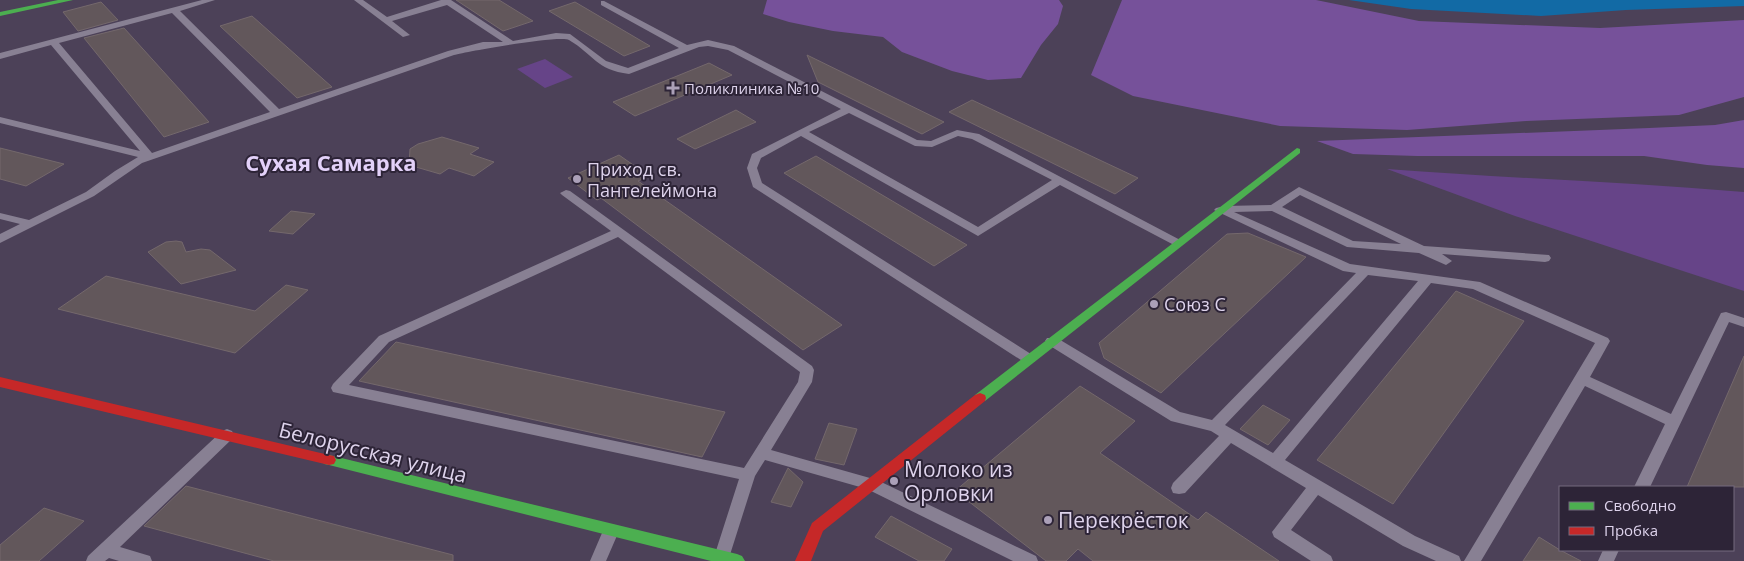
<svg xmlns="http://www.w3.org/2000/svg" width="1744" height="561" font-family="'Open Sans',sans-serif">
<style>
.green{fill:#648}
.forest{fill:#76519a}
.water{fill:#126aa5}
.building{fill:#62575b;stroke:#74686c}
.lines{fill:none;stroke-linecap:round;stroke-linejoin:round}
.lane{fill:#888093;fill-rule:evenodd}
.fast{fill:#4caf50;fill-rule:evenodd}
.jam{fill:#c62828;fill-rule:evenodd}
.poi-dot{fill:#aba0b8;stroke:#2d2437;stroke-width:2}
.labels{text-anchor:middle;dominant-baseline:central;stroke-width:4;stroke-linejoin:round;paint-order:stroke}
.far-poi-label{font-size:15px;fill:#ded3ec;stroke:#2d2437;text-anchor:start}
.poi-label{font-size:18px;fill:#ded3ec;stroke:#2d2437;text-anchor:start}
.near-street-label{font-size:21px;fill:#ded3ec;stroke:#2d2437}
.near-poi-label{font-size:21px;fill:#ded3ec;stroke:#2d2437;text-anchor:start}
.district-label{font-size:22px;font-weight:bold;fill:#e3d1f9;stroke:#2d2437}
</style>
<rect width="100%" height="100%" fill="#4c4158"/>
<path class="green" d="M 545,59 L 573,77 L 545,88 L 517,69 Z
M 1387,169 C 1506,178 1625,182 1744,192 L 1744,291 L 1515,216 Z"/>
<path class="forest" d="M 767,0 L 1059,0 L 1063,6 L 1058,24 L 1041,45 L 1021,78 L 988,80 L 952,71 L 902,52 L 883,37 L 833,31 L 789,22 L 763,14 Z
M 1122,0 L 1316,0 L 1419,21 L 1600,28 L 1744,20 L 1744,97 L 1679,115 L 1526,121 L 1407,130 L 1280,126 L 1133,96 L 1091,75 Z
M 1744,120 L 1744,168 L 1707,165 L 1644,156 L 1417,156 L 1353,154 L 1317,141 L 1649,128 L 1715,125 Z"/>
<path class="water" d="M 1349,0 L 1744,0 L 1744,6 L 1626,10 L 1541,16 L 1411,9 Z"/>
<path class="building" d="M 456,0 L 499,0 L 533,21 L 503,31 Z
M 101,2 L 118,20 L 78,31 L 63,12 Z
M 575,2 L 650,46 L 624,56 L 549,11 Z
M 252,16 L 332,87 L 297,98 L 220,26 Z
M 124,28 L 209,122 L 164,137 L 84,38 Z
M 807,55 L 944,122 L 922,134 L 818,82 Z
M 709,63 L 732,75 L 635,116 L 613,102 Z
M 972,100 L 1138,178 L 1115,194 L 949,112 Z
M 736,110 L 756,122 L 695,149 L 677,139 Z
M 442,137 L 479,148 L 470,154 L 494,162 L 474,176 L 449,168 L 440,174 L 409,165 L 410,149 L 418,144 Z
M 0,148 L 64,164 L 26,186 L 0,179 Z
M 619,155 L 649,176 L 638,181 L 842,325 L 803,350 L 601,198 L 597,200 L 568,178 Z
M 816,156 L 967,245 L 934,266 L 784,173 Z
M 291,211 L 315,214 L 293,234 L 269,231 Z
M 1248,233 L 1306,257 L 1161,393 L 1104,358 L 1099,343 L 1227,234 Z
M 176,241 L 182,242 L 186,252 L 201,249 L 210,250 L 236,270 L 181,284 L 148,252 L 166,242 Z
M 106,276 L 255,311 L 286,285 L 308,290 L 235,353 L 58,309 Z
M 1456,291 L 1524,321 L 1393,504 L 1317,460 Z
M 396,342 L 725,412 L 702,457 L 359,381 Z
M 1744,356 L 1744,487 L 1687,487 Z
M 1080,386 L 1135,421 L 1100,453 L 1198,520 L 1206,512 L 1279,561 L 1093,561 L 1078,549 L 1066,561 L 1046,561 L 955,491 Z
M 1263,405 L 1290,420 L 1268,445 L 1240,429 Z
M 829,423 L 857,429 L 844,465 L 815,459 Z
M 788,468 L 803,482 L 791,507 L 771,502 Z
M 186,486 L 453,555 L 453,561 L 274,561 L 144,526 Z
M 44,508 L 84,521 L 39,561 L 0,561 L 0,545 Z
M 891,516 L 952,549 L 944,561 L 919,561 L 875,537 Z
M 1539,537 L 1560,550 L 1581,561 L 1523,561 Z"/>
<g class="lines">
<path class="lane" d="M 202,0 L 215,0 L 180,11 L 279,109 L 448,51 L 483,42 L 503,42 L 447,5 L 392,21 L 410,35 L 403,37 L 354,0 L 363,0 L 387,17 L 441,0 L 451,0 L 513,41 L 556,33 L 570,34 L 606,61 L 628,68 L 679,48 L 601,5 L 601,1 L 604,1 L 687,45 L 708,40 L 734,46 L 917,140 L 931,141 L 957,130 L 979,134 L 1184,242 L 1178,246 L 1174,245 L 1060,185 L 978,236 L 801,136 L 761,158 L 757,168 L 762,183 L 1034,356 L 1036,359 L 1034,362 L 1024,362 L 753,187 L 747,168 L 752,154 L 841,109 L 728,50 L 708,46 L 699,47 L 629,74 C 596,70 593,54 569,40 C 560,35 469,51 454,55 L 142,163 L 94,196 L 0,243 L 0,234 L 20,224 L 0,219 L 0,213 L 29,220 L 86,192 L 115,171 L 138,157 L 0,123 L 0,117 L 140,151 L 51,45 L 0,59 L 0,53 ZM 172,13 L 270,112 L 152,153 L 59,43 ZM 849,113 L 915,146 L 932,147 L 958,136 L 972,139 L 1052,180 L 978,227 L 809,132 Z
M 1299,187 L 1424,246 L 1549,255 L 1551,258 L 1549,261 L 1545,262 L 1442,254 L 1452,261 L 1446,265 L 1419,253 L 1347,247 L 1272,211 L 1234,212 L 1350,264 L 1480,282 L 1608,338 L 1610,341 L 1590,377 L 1671,414 L 1721,313 L 1726,312 L 1744,318 L 1744,327 L 1729,322 L 1650,487 L 1634,487 L 1665,424 L 1585,386 L 1481,561 L 1464,561 L 1595,343 L 1473,289 L 1431,283 L 1285,460 L 1415,536 L 1459,556 L 1461,561 L 1436,561 L 1403,546 L 1318,495 L 1291,530 L 1331,556 L 1333,561 L 1311,561 L 1274,537 L 1272,532 L 1306,488 L 1231,443 L 1185,493 L 1179,494 L 1173,493 L 1171,488 L 1173,483 L 1219,436 L 1211,431 L 1171,421 L 1047,344 L 1045,341 L 1047,338 L 1057,338 L 1180,412 L 1212,420 L 1356,273 L 1343,271 L 1214,210 L 1216,208 L 1225,206 L 1271,205 ZM 1300,195 L 1401,244 L 1353,241 L 1282,207 ZM 1368,275 L 1418,281 L 1273,453 L 1225,425 Z
M 566,190 L 570,191 L 812,366 L 814,370 L 812,382 L 771,450 L 877,480 L 1036,556 L 1038,561 L 1013,561 L 867,489 L 765,460 L 755,476 L 728,561 L 716,561 L 714,557 L 739,479 L 333,392 L 331,388 L 333,384 L 379,336 L 611,231 L 562,195 L 560,193 ZM 618,237 L 800,372 L 798,382 L 744,468 L 349,385 L 389,342 Z
M 227,429 L 232,431 L 234,435 L 232,439 L 120,547 L 150,556 L 152,561 L 119,561 L 109,558 L 105,561 L 86,561 L 88,556 L 222,431 Z
M 611,524 L 617,526 L 619,531 L 606,561 L 590,561 L 605,526 Z
M 1603,550 L 1619,550 L 1614,561 L 1598,561 Z"/>
<path class="fast" d="M 58,0 L 73,0 L 0,16 L 0,12 Z
M 1297,148 L 1300,149 L 1300,153 L 985,401 L 975,401 L 974,398 L 975,395 Z
M 329,455 L 737,554 L 742,556 L 745,561 L 711,561 L 329,465 L 324,464 L 322,460 L 324,456 Z"/>
<path class="jam" d="M 0,377 L 329,455 L 334,456 L 336,460 L 334,464 L 329,465 L 0,387 Z
M 980,393 L 985,395 L 986,398 L 985,401 L 823,531 L 811,561 L 795,561 L 812,523 L 975,395 Z"/>
</g>
<g class="poi-dot">
<path d="M670.5 80.5h5v5h5v5h-5v5h-5v-5h-5v-5h5z"/>
<circle cx="577" cy="179" r="5"/>
<circle cx="1154" cy="304" r="5"/>
<circle cx="894" cy="481" r="5"/>
<circle cx="1048" cy="520" r="5"/>
</g>
<g class="labels">
<g class="far-poi-label">
<text x="684" y="88">Поликлиника №10</text>
</g>
<g class="poi-label">
<text x="587" y="169">Приход св.<tspan x="587" dy="21">Пантелеймона</tspan></text>
<text x="1164" y="304">Союз С</text>
</g>
<g class="near-street-label">
<text transform="translate(373 452) rotate(14)">Белорусская улица</text>
</g>
<g class="near-poi-label">
<text x="904" y="469">Молоко из<tspan x="904" dy="24">Орловки</tspan></text>
<text x="1058" y="520">Перекрёсток</text>
</g>
<g class="district-label">
<text x="331" y="162">Сухая Самарка</text>
</g>
</g>
<rect x="1559" y="486" width="175" height="65" fill="#2d2437" stroke="#746a7f"/>
<rect x="1569" y="502" width="25" height="8" fill="#4caf50" stroke="#746a7f"/>
<text x="1604" y="511" font-size="15" fill="#ded3ec">Свободно</text>
<rect x="1569" y="527" width="25" height="8" fill="#c62828" stroke="#746a7f"/>
<text x="1604" y="536" font-size="15" fill="#ded3ec">Пробка</text>
</svg>
